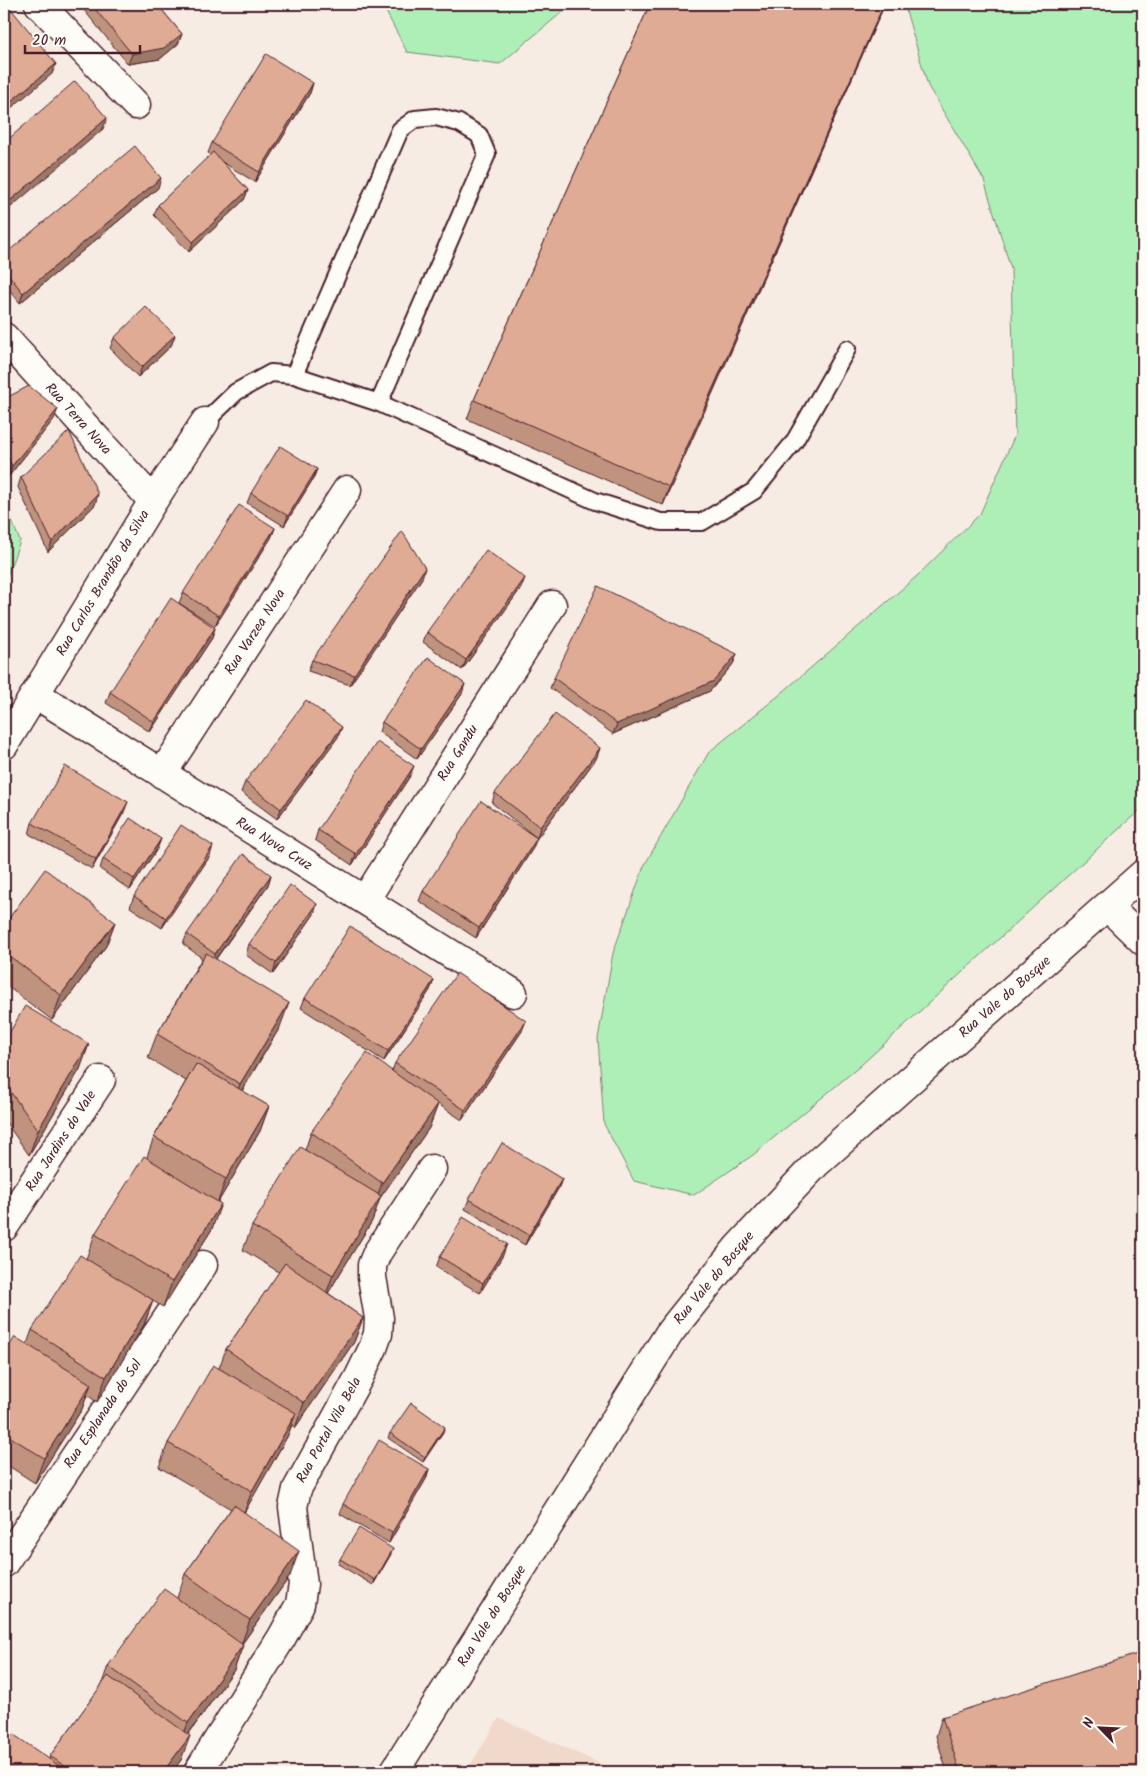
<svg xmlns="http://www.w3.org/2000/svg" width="1147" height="1776" font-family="Kalam,sans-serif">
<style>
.built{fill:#f0d8cb}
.green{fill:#aeefb8;stroke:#7c8772}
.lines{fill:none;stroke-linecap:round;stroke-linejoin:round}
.service-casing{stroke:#4a1f2b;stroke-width:20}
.minor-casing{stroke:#4a1f2b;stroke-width:31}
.service{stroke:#fdfcf7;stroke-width:16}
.minor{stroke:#fdfcf7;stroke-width:28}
.wall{fill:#c0937f;stroke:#4a1f2b}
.shaded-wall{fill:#9c7868;stroke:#4a1f2b}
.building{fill:#dfab94;stroke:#4a1f2b}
.labels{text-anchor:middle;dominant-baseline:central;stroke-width:4;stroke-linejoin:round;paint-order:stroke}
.street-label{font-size:14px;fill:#4a1f2b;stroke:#fdfcf7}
</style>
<rect width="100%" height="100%" fill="#f7ece3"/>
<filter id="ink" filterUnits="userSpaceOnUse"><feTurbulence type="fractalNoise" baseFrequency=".02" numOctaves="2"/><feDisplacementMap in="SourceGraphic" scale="10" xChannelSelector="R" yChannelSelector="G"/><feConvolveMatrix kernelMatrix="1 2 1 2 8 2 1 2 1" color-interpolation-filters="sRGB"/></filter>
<g filter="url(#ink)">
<path class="built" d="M 499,1718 L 619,1772 L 466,1772 Z"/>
<path class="green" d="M 382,4 L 572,4 L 500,64 L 407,52 Z
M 904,4 L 1143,4 L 1143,807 L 860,1066 L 753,1155 L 694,1195 L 634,1181 L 604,1124 L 598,1039 L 613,953 L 644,866 L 709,752 L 777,697 L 917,576 L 980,514 L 1015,435 L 1011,269 L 984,180 L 928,86 Z
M 4,502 L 20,541 L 4,584 Z"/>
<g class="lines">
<defs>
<path id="service" d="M 294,375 L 400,130 L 415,119 L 436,117 L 459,123 L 479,135 L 487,154 L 379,403
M 205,422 L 236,392 L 271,373 L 294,375 L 379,403 L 595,501 L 661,522 L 702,522 L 754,491 L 794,442 L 847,349"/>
<path id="minor" d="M 39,4 L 136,105
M 4,337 L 153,501
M 35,694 L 513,993
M 4,745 L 153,501 L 205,422
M 162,774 L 347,490
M 365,900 L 552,605
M 1107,906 L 1143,941
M 4,1227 L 101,1080
M 4,1563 L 203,1265
M 198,1772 L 282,1637 L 300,1604 L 303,1584 L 293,1507 L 297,1489 L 359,1377 L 373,1348 L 378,1334 L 379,1318 L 372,1277 L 372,1265 L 377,1253 L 432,1169
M 394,1772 L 670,1332 L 738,1247 L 817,1163 L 1143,874"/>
</defs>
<use href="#service" class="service-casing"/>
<use href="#minor" class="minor-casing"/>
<use href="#service" class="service"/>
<use href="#minor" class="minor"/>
</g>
<path class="wall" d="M 79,4 L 157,4 L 182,34 L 178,44 L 160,59 L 128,64 Z
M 650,4 L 885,4 L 663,505 L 467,419 L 474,400 Z
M 313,83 L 310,93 L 255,182 L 222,162 L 248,190 L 244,200 L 189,252 L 154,215 L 158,205 L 211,155 L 208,153 L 212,143 Z
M 158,188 L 20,303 L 4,283 L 4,255 Z
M 175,335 L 171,346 L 138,377 L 110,348 L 114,338 Z
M 4,399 L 54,419 L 9,476 L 4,467 Z
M 317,469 L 313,479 L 284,526 L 247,503 L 251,493 Z
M 21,477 L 95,505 L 48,552 L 18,487 Z
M 275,528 L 271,538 L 215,626 L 179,603 L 183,593 Z
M 422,578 L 350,685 L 308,671 L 312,660 Z
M 521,588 L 462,670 L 423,642 L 427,632 Z
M 215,628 L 212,638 L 150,732 L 106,703 L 110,692 Z
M 737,654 L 733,664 L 710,691 L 613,734 L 550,688 L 554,678 Z
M 462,694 L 417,759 L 379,732 L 382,722 Z
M 338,737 L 277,819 L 241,792 L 245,782 Z
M 600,748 L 596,759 L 537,838 L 492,803 L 495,793 Z
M 410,776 L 352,865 L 315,840 L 318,830 Z
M 124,812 L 92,869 L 29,834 L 32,823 Z
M 161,839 L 157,849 L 130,890 L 100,869 L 103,859 Z
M 533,848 L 476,938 L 419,901 L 423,891 Z
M 210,856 L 162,928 L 130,907 L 134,896 Z
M 271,875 L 268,885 L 216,959 L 280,1027 L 242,1091 L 269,1106 L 260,1131 L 218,1202 L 212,1229 L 163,1307 L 153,1301 L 144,1325 L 97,1402 L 87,1395 L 82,1409 L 35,1483 L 4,1463 L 4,1355 L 27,1344 L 32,1330 L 86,1259 L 95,1234 L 147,1157 L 154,1137 L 186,1081 L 148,1058 L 157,1034 L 202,958 L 183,944 L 187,934 Z
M 314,914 L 273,974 L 246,955 L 249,944 Z
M 115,922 L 106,946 L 52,1020 L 4,984 L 4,925 Z
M 434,980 L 430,990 L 384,1061 L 301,1008 L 305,998 Z
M 522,1031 L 462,1120 L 438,1104 L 429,1128 L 380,1198 L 372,1221 L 328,1293 L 363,1318 L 354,1342 L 295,1428 L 292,1425 L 287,1437 L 244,1512 L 290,1576 L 242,1644 L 243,1645 L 234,1670 L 188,1735 L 181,1760 L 172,1772 L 4,1772 L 49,1759 L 50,1756 L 101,1686 L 108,1666 L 177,1598 L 185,1574 L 231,1509 L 159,1467 L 168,1443 L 219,1368 L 226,1349 L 279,1272 L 243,1250 L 252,1226 L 305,1150 L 311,1132 L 392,1071 L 395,1063 Z
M 4,1042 L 89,1044 L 80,1069 L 29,1155 L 4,1120 Z
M 562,1179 L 558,1189 L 525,1245 L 465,1209 L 469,1199 Z
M 503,1255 L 480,1293 L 436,1267 L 440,1257 Z
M 443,1432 L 423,1462 L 388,1438 L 390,1433 Z
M 429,1469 L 426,1479 L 389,1543 L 340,1514 L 343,1504 Z
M 391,1554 L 373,1585 L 338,1564 L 340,1559 Z
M 942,1717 L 1143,1772 L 947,1772 L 936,1736 Z"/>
<path class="shaded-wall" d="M 884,4 L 885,4 L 883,8 L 663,505 L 669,487 Z
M 182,34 L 178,44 L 160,59 L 128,64 L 132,54 Z
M 56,64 L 52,74 L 4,114 L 4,107 Z
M 313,83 L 310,93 L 255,182 L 259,172 Z
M 107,118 L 103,129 L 4,213 L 4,206 Z
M 161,178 L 158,188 L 20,303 L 23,293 Z
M 248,190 L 244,200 L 189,252 L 193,242 Z
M 175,335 L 171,346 L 138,377 L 142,367 Z
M 58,409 L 54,419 L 9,476 L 12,466 Z
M 317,469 L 313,479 L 284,526 L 288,516 Z
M 98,494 L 95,505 L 48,552 L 52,542 Z
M 275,528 L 271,538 L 215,626 L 219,616 Z
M 425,568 L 422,578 L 350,685 L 354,675 Z
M 525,578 L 521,588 L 462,670 L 466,660 Z
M 215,628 L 212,638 L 150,732 L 154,722 Z
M 737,654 L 733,664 L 710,691 L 613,734 L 617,724 Z
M 465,684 L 462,694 L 417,759 L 421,749 Z
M 342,727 L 338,737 L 277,819 L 281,809 Z
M 600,748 L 596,759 L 537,838 L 540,827 Z
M 414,766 L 410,776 L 352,865 L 356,854 Z
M 128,802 L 124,812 L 92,869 L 96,859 Z
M 537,838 L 533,848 L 476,938 L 479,928 Z
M 161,839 L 157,849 L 130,890 L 134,879 Z
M 213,846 L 210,856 L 162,928 L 166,918 Z
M 271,875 L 268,885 L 211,965 L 215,954 Z
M 317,904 L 314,914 L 273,974 L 276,963 Z
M 115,922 L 106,946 L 52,1020 L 61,995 Z
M 434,980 L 430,990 L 384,1061 L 388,1051 Z
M 289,1003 L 280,1027 L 231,1108 L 240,1084 Z
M 526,1021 L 522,1031 L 462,1120 L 465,1110 Z
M 89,1044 L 80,1069 L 29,1155 L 38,1130 Z
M 438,1104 L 429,1128 L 380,1198 L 372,1221 L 324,1300 L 333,1275 L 373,1208 L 382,1183 Z
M 269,1106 L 260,1131 L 217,1204 L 226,1179 Z
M 562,1179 L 558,1189 L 525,1245 L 529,1235 Z
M 221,1204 L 212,1229 L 163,1307 L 172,1282 Z
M 507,1244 L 503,1255 L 480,1293 L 483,1283 Z
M 153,1300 L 144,1325 L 97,1402 L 106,1377 Z
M 363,1318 L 354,1342 L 295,1428 L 304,1403 Z
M 91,1384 L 82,1409 L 35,1483 L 44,1458 Z
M 296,1413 L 287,1437 L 243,1515 L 252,1491 Z
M 445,1427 L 443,1432 L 423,1462 L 425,1457 Z
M 429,1469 L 426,1479 L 389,1543 L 392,1533 Z
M 393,1549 L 391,1554 L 373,1585 L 375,1580 Z
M 299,1551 L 290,1576 L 241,1645 L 250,1620 Z
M 243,1645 L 234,1670 L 179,1747 L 188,1723 Z
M 190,1736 L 181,1760 L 172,1772 L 163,1772 Z"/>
<path class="building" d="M 4,4 L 7,4 L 56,64 L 4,107 Z
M 91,4 L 157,4 L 182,34 L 164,48 L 132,54 Z
M 650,4 L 884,4 L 669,487 L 474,400 Z
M 266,54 L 313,83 L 259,172 L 212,143 Z
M 75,81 L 107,118 L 4,206 L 4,143 Z
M 135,146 L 161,178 L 23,293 L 4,269 L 4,255 Z
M 213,152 L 248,190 L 193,242 L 158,205 Z
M 146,307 L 175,335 L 142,367 L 114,338 Z
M 29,386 L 58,409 L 12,466 L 4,450 L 4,399 Z
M 69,431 L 98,494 L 52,542 L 21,477 Z
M 280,446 L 317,469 L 288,516 L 251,493 Z
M 239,505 L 275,528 L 219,616 L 183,593 Z
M 402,531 L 425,568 L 354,675 L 312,660 Z
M 486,550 L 525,578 L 466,660 L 427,632 Z
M 598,586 L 737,654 L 714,681 L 617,724 L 554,678 Z
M 171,598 L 215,628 L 154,722 L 110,692 Z
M 428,657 L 465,684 L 421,749 L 382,722 Z
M 306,700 L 342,727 L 281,809 L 245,782 Z
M 555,714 L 600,748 L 540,827 L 495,793 Z
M 377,742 L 414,766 L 356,854 L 318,830 Z
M 65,766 L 128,802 L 96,859 L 32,823 Z
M 481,801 L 537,838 L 479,928 L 423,891 Z
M 130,818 L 161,839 L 134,879 L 103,859 Z
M 181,825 L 213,846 L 166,918 L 134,896 Z
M 243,854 L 271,875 L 215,954 L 187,934 Z
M 45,869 L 115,922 L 61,995 L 4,952 L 4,925 Z
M 290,885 L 317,904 L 276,963 L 249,944 Z
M 350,926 L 434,980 L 388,1051 L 305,998 Z
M 206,953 L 289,1003 L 240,1084 L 157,1034 Z
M 457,973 L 526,1021 L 465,1110 L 395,1063 Z
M 25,1006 L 89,1044 L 38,1130 L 4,1083 L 4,1042 Z
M 367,1053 L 438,1104 L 382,1183 L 311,1132 Z
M 196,1064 L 269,1106 L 226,1179 L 154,1137 Z
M 502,1143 L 562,1179 L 529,1235 L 469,1199 Z
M 300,1147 L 381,1196 L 333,1275 L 252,1226 Z
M 144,1156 L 221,1204 L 172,1282 L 95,1234 Z
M 463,1217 L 507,1244 L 483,1283 L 440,1257 Z
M 80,1255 L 153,1300 L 106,1377 L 32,1330 Z
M 285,1263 L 363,1318 L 304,1403 L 226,1349 Z
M 15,1337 L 91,1384 L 44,1458 L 4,1433 L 4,1355 Z
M 213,1365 L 296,1413 L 252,1491 L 168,1443 Z
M 411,1403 L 445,1427 L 425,1457 L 390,1433 Z
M 379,1440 L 429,1469 L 392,1533 L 343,1504 Z
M 234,1505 L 299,1551 L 250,1620 L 185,1574 Z
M 359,1528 L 393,1549 L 375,1580 L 340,1559 Z
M 164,1589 L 243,1645 L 188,1723 L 108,1666 Z
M 1143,1652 L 1143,1772 L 960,1772 L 942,1717 Z
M 108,1676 L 190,1736 L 163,1772 L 73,1772 L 50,1756 Z
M 4,1728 L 68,1772 L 4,1772 Z"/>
</g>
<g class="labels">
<g class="street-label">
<text transform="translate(78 419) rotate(48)">Rua Terra Nova</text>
<text transform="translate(103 583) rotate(-59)">Rua Carlos Brandão da Silva</text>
<text transform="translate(255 632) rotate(-57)">Rua Varzea Nova</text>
<text transform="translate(458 753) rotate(-58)">Rua Gandu</text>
<text transform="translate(274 844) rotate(32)">Rua Nova Cruz</text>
<text transform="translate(1005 997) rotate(-41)">Rua Vale do Bosque</text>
<text transform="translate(61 1141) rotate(-57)">Rua Jardins do Vale</text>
<text transform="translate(714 1278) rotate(-50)">Rua Vale do Bosque</text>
<text transform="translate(103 1414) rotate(-56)">Rua Esplanada do Sol</text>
<text transform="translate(329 1430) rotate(-61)">Rua Portal Vila Bela</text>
<text transform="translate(492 1616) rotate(-58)">Rua Vale do Bosque</text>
</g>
</g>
<rect width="1147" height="1776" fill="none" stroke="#fdfcf7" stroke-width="20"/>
<rect x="10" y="10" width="1127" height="1756" fill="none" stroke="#4a1f2b" stroke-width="2" filter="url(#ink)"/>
<g transform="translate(1100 1728) rotate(294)" stroke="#fdfcf7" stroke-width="4" paint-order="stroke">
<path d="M0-4L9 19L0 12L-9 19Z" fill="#4a1f2b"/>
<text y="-8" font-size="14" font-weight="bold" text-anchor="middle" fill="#4a1f2b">N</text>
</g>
<path d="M25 45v8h115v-8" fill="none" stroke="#4a1f2b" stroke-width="2.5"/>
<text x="32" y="45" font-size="15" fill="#4a1f2b" stroke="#fdfcf7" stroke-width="4" paint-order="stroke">20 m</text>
</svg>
